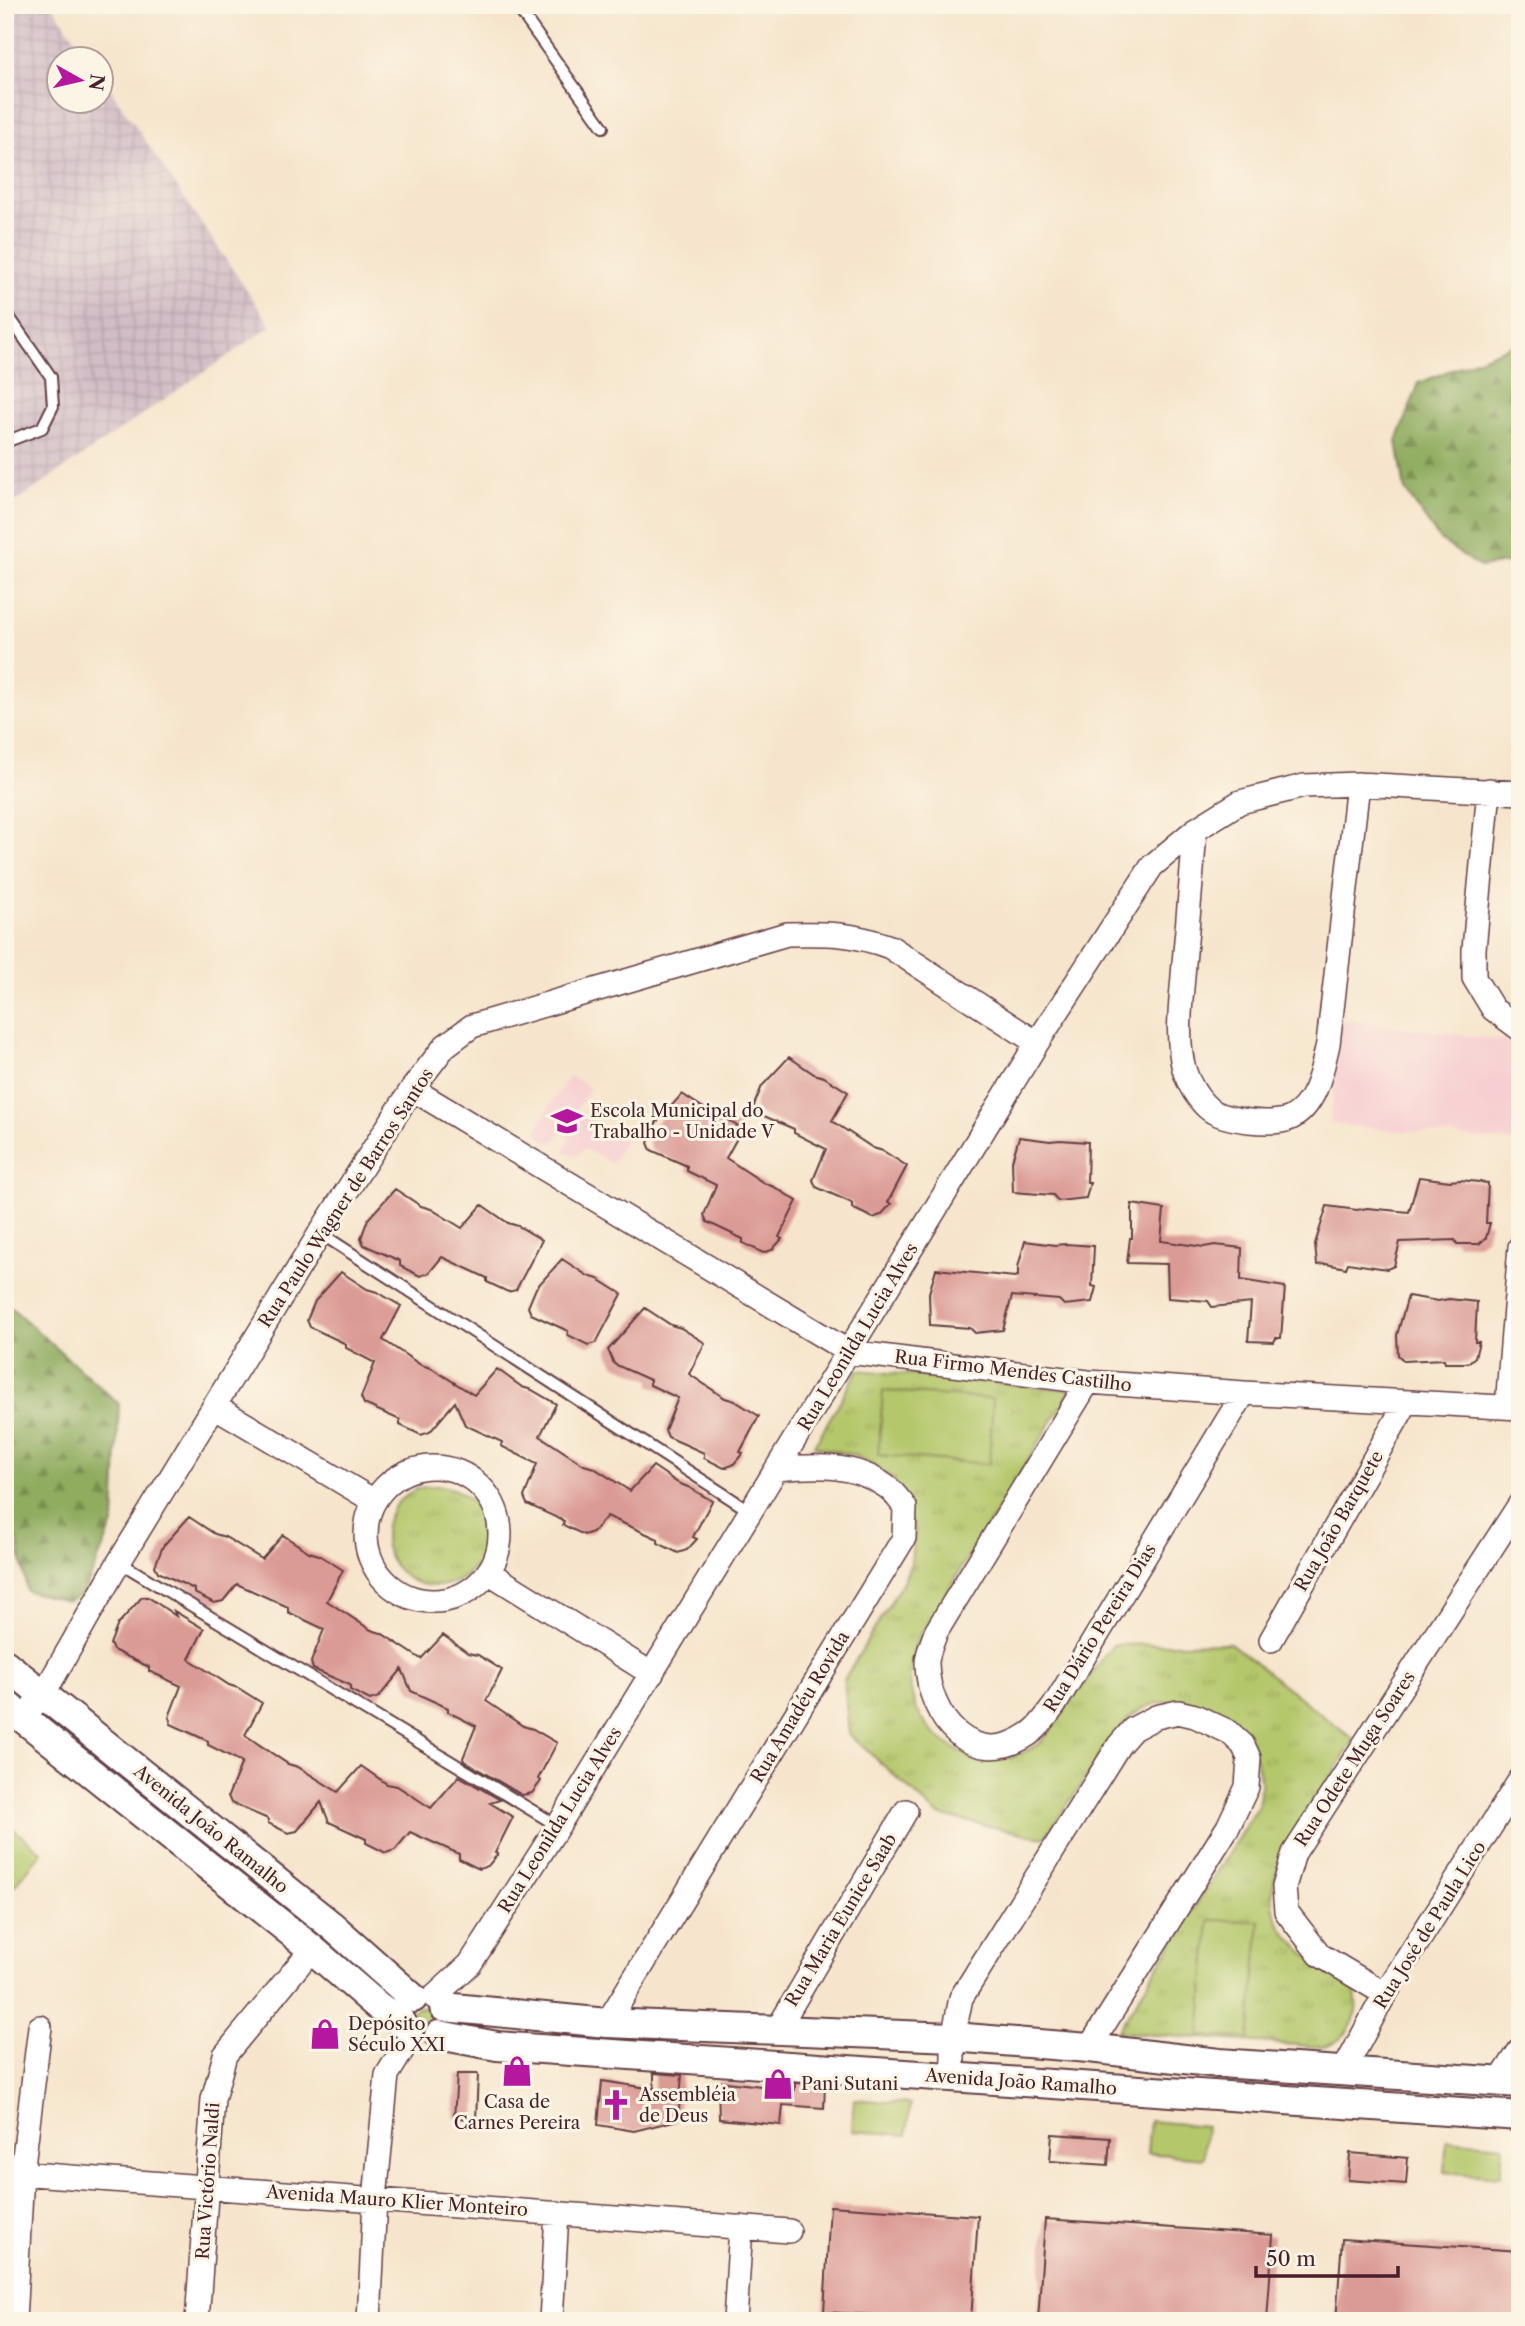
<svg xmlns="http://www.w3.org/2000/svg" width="1525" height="2326" font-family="'Libre Caslon Text',serif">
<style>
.built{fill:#f7cfd2}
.industrial{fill:url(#industrial-grid)}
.grass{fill:url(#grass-tufts);stroke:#7f734a;stroke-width:2}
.forest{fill:url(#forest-firs);stroke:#6c6644;stroke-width:2}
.garden{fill:#b4c76a;stroke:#7f734a;stroke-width:2}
.building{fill:#db9b95}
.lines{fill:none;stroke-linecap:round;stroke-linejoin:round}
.service-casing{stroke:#643d43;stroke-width:14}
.minor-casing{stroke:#643d43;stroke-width:26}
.tertiary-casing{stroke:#643d43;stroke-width:32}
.service{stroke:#fff;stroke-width:10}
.minor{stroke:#fff;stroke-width:23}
.tertiary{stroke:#fff;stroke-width:28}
.labels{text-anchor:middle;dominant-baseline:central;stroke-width:6;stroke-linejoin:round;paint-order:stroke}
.poi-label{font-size:18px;fill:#4a1f2b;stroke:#fcf5e5;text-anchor:start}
.street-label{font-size:18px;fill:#4a1f2b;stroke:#fcf5e5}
</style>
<defs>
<pattern id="industrial-grid" width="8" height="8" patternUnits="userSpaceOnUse" patternTransform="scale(1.75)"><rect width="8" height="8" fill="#d2bdc6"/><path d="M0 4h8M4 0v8" fill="none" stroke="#b6a2aa"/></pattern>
<pattern id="grass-tufts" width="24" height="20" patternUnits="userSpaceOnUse" patternTransform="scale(1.75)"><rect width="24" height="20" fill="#b4c76a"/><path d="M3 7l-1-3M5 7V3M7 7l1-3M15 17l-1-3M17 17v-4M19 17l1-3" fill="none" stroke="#9caa5c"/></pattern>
<pattern id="forest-firs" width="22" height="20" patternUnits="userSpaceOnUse" patternTransform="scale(1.75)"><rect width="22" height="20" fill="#8fac5e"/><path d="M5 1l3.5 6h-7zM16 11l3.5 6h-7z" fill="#778b4e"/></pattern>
</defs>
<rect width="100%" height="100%" fill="#fcf5e5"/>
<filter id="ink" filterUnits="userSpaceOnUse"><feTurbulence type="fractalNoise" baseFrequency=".0143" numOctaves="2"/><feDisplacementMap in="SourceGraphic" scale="14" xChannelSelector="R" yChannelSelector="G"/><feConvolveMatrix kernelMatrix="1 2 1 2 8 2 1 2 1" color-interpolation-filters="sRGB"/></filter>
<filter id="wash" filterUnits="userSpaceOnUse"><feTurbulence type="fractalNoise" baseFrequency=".00686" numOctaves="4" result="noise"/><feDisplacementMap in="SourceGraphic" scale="28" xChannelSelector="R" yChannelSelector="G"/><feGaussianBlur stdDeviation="1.57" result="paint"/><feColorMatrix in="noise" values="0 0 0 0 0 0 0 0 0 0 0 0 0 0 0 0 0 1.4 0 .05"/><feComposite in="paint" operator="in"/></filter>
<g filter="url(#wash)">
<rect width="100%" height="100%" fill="#f6e5cc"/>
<path class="built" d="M 1341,1019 L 1508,1041 L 1518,1058 L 1517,1142 L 1330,1124 Z
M 570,1076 L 590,1088 L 576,1110 L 625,1140 L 612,1164 L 584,1148 L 577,1156 L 564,1152 L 570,1138 L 561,1132 L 552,1144 L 535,1133 L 549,1107 Z"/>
<path class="industrial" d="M 5,5 L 52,5 L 89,59 L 60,60 L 60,102 L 102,102 L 102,77 L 271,326 L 5,509 Z"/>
<path class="grass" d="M 858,1370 L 1071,1390 L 917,1641 C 911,1660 907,1679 913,1699 C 927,1749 995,1778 1039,1743 C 1048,1736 1055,1723 1062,1714 C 1079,1691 1096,1668 1113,1645 L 1230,1643 L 1354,1740 L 1282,1858 C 1249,1927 1308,1954 1354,1990 C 1362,2016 1349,2039 1324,2047 L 1117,2032 L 1258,1806 C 1265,1776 1256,1750 1237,1727 C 1227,1715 1209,1706 1195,1704 C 1177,1700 1158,1701 1142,1709 C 1120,1721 1107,1747 1094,1767 C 1077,1791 1061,1814 1044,1838 L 938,1815 L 849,1734 L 844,1680 L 905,1578 L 911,1563 L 914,1531 L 893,1479 L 880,1469 L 854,1455 L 814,1446 Z
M385 1536a50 50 0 1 1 100 0a50 50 0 1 1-100 0Z
M411 2019a12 12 0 1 1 24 0a12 12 0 1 1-24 0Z"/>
<path class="forest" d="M 1520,342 L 1520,561 L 1480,567 L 1440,540 L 1405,490 L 1397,441 L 1419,383 Z
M 5,1302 L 119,1404 L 114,1522 L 83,1595 L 67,1601 L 27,1591 L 17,1537 L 5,1553 Z"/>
<path class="garden" d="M 883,1391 L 993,1399 L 989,1464 L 878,1455 Z
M 5,1822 L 42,1852 L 5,1897 Z
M 1209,1920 L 1260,1921 L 1249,2038 L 1200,2036 Z
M 854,2099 L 910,2104 L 907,2135 L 852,2131 Z
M 1150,2121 L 1206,2126 L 1203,2158 L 1147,2153 Z
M 1447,2140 L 1503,2145 L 1500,2177 L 1444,2172 Z"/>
<g id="blocks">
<path class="building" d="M 789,1057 L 814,1074 L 824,1077 L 848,1092 L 832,1121 L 873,1148 L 883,1151 L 907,1166 L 888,1202 L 891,1204 L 881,1215 L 873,1218 L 852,1208 L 852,1203 L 816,1187 L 813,1180 L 826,1149 L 794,1133 L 794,1129 L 757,1113 L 754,1105 L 762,1086 Z
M 682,1094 L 708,1111 L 718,1114 L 742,1129 L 726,1158 L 764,1183 L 774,1187 L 797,1201 L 779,1237 L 782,1239 L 772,1250 L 763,1253 L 743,1243 L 743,1239 L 707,1222 L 704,1215 L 716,1185 L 687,1171 L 687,1166 L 651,1150 L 648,1143 L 656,1123 Z
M 1019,1137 L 1050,1141 L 1060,1140 L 1088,1142 L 1087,1183 L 1090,1183 L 1086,1198 L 1058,1201 L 1053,1195 L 1013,1192 L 1012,1161 Z
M 1419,1177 L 1450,1181 L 1460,1180 L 1488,1183 L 1486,1223 L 1490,1223 L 1486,1238 L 1479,1244 L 1457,1244 L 1455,1240 L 1400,1242 L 1394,1266 L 1387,1269 L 1348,1263 L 1346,1268 L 1326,1264 L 1317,1265 L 1315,1244 L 1327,1206 L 1357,1210 L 1367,1208 L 1409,1212 Z
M 395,1189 L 421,1206 L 431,1209 L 462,1228 L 482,1205 L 508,1223 L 518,1226 L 542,1240 L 516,1290 L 508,1292 L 487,1282 L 487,1278 L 442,1257 L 429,1273 L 420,1276 L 400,1266 L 400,1261 L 364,1245 L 361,1238 L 368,1219 Z
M 1132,1204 L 1164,1209 L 1161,1241 L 1204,1247 L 1215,1245 L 1242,1248 L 1241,1280 L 1285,1287 L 1281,1338 L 1276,1338 L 1274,1342 L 1248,1341 L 1251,1303 L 1212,1307 L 1208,1301 L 1168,1298 L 1167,1264 L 1127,1263 L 1130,1238 L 1132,1238 Z
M 1025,1241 L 1055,1245 L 1066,1244 L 1094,1246 L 1092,1286 L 1096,1287 L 1092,1302 L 1064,1305 L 1059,1300 L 1012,1296 L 1003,1330 L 975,1333 L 970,1328 L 930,1325 L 929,1293 L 936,1269 L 1015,1277 L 1018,1276 L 1018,1267 Z
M 562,1259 L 588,1276 L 598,1279 L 622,1294 L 596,1343 L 588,1345 L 568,1335 L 568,1331 L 531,1314 L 528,1307 L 536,1288 Z
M 341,1272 L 367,1289 L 377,1292 L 401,1306 L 383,1340 L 421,1365 L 431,1368 L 474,1395 L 497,1369 L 522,1387 L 532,1390 L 556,1404 L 540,1436 L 584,1465 L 594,1468 L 630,1491 L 653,1466 L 678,1483 L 688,1487 L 712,1501 L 693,1537 L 697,1539 L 687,1550 L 678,1553 L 658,1543 L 658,1539 L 607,1516 L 593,1532 L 584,1535 L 563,1525 L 564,1521 L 527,1504 L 524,1497 L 537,1464 L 501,1446 L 502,1442 L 465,1425 L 455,1402 L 430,1432 L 421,1435 L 400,1425 L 400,1420 L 364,1404 L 361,1397 L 375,1363 L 346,1348 L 346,1344 L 310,1327 L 307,1320 L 315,1301 Z
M 1408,1296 L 1438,1301 L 1449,1299 L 1477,1302 L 1475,1342 L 1479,1342 L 1475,1357 L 1468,1363 L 1445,1363 L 1444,1359 L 1404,1361 L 1398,1355 L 1397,1335 Z
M 645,1308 L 671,1325 L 681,1328 L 705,1343 L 689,1374 L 725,1398 L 735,1401 L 759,1416 L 740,1452 L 743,1453 L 733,1465 L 724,1468 L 704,1458 L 704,1453 L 668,1437 L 665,1430 L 678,1398 L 650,1385 L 650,1380 L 614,1364 L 608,1350 Z
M 189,1517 L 215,1534 L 225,1537 L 262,1559 L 283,1535 L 309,1552 L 319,1555 L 343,1570 L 327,1601 L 371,1630 L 381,1633 L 421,1659 L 443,1635 L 468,1653 L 478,1655 L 502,1670 L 486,1701 L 523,1726 L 533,1729 L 557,1743 L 538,1779 L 541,1781 L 532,1793 L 522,1795 L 464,1761 L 463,1758 L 476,1726 L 448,1712 L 448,1708 L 411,1691 L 402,1669 L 379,1697 L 370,1700 L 350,1690 L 350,1685 L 313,1669 L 311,1662 L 324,1629 L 288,1612 L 288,1607 L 237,1584 L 223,1601 L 214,1603 L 194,1593 L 194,1589 L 158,1572 L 155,1566 L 163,1546 Z
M 142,1597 L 148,1597 L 176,1616 L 174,1611 L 204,1629 L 189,1659 L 229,1685 L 238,1688 L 262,1703 L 245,1735 L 288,1764 L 298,1767 L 338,1792 L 361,1766 L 387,1784 L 397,1786 L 431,1808 L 459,1776 L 500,1800 L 490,1803 L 513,1817 L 495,1853 L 498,1854 L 488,1866 L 479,1869 L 459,1859 L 459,1854 L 410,1832 L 395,1850 L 386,1853 L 366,1843 L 366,1839 L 329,1822 L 321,1802 L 297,1831 L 288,1833 L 268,1823 L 268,1819 L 231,1803 L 228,1796 L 242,1762 L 208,1745 L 208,1741 L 171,1724 L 169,1717 L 181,1686 L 149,1671 L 149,1667 L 113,1650 L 110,1644 L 118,1624 Z
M 654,2073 L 682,2075 L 678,2120 L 634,2131 L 598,2125 L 602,2081 L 654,2089 Z
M 457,2074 L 478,2074 L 476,2119 L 454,2118 Z
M 718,2081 L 795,2090 L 795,2083 L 825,2085 L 824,2108 L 783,2105 L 781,2125 L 719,2119 Z
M 1052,2134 L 1110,2138 L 1108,2165 L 1050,2161 Z
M 1350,2153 L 1408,2158 L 1406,2184 L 1348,2180 Z
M 830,2206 L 978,2216 L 971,2321 L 824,2312 Z
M 1045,2219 L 1273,2235 L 1267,2321 L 1038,2321 Z
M 1342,2239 L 1520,2251 L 1520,2321 L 1336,2321 Z"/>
</g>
</g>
<g filter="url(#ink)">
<use href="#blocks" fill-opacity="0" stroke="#643d43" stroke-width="2"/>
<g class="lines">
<defs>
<path id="service" d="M 516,5 L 603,127
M 5,311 L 51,377 L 53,406 L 42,428 L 5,442
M 320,1233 L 750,1511
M 119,1562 L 558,1826"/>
<path id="minor" d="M 1489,790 L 1474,949 L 1474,978 L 1493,1009 L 1520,1029
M 1195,830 C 1192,874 1188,919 1184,963 C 1182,997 1175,1035 1184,1069 C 1188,1083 1198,1100 1209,1109 C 1223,1121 1275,1126 1291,1118 C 1317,1104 1322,1069 1328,1044 L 1358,784
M 412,1089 L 849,1352 L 1088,1382 L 1244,1393 L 1520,1408
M 1088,1382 L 936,1632 C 933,1641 927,1653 927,1663 C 928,1718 973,1772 1029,1734 C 1039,1728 1047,1715 1054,1706 L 1244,1393
M 214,1406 L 374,1501
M 1507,1407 L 1520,1247
M366 1534a67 67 0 1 1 134 0a67 67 0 1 1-134 0Z
M 488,1572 L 652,1674
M 1271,1640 L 1406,1403
M 22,1718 L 43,1695 L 119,1562 L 320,1233 L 412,1089 L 445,1046 L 472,1026 L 787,934 C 827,933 852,933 890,947 L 1037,1043
M 1385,1994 L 1320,1955 L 1286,1911 L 1284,1887 L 1294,1853 L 1520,1504
M 434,1997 L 470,1964 L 558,1826 L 1037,1043 L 1152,866 L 1195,830 L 1240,802 L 1304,786 L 1358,784 L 1520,793
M 607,2023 L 904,1538 L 905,1507 C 900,1501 894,1492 887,1487 C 854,1463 816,1465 777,1469
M 777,2030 L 906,1811
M 1343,2072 L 1385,1994 L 1520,1780
M 953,2077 L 953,2037 L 961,1998 L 1119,1745 L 1133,1729 L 1156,1717 L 1178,1712 L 1195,1716 L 1229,1732 L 1243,1745 L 1249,1758 L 1247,1787 L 1228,1827 L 1089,2048
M 1499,2082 L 1520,2050
M 5,2172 L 789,2231
M 14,2321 L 22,2173 L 40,2027
M 197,2321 L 213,2099 L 225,2055 L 312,1949
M 369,2321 L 375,2199 L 387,2075 L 411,2036
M 551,2321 L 557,2213
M 735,2321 L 741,2227"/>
<path id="tertiary" d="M 5,1664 L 332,1926 L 413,1998
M 5,1704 L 312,1949 L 379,2007 L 402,2023
M 444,2007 L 607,2023 L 953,2037 L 1089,2048 L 1219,2063 L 1520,2083
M 439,2035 L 497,2046 L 1520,2116"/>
</defs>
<use href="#service" class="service-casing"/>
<use href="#minor" class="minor-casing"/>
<use href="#tertiary" class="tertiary-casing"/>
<use href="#service" class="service"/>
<use href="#minor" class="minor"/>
<use href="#tertiary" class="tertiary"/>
</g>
</g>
<defs>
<symbol id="university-bare" viewBox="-9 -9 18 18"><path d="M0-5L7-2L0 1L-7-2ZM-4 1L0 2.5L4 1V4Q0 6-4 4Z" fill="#b5179e" stroke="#fcf5e5" stroke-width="2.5" paint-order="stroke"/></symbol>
<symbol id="shop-bare" viewBox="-9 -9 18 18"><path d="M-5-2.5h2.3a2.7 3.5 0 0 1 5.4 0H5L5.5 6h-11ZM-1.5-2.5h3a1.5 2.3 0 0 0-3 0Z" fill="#b5179e" stroke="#fcf5e5" stroke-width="2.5" paint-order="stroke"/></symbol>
<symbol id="church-bare" viewBox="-9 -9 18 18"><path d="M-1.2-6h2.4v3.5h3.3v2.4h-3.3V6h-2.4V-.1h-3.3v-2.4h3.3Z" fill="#b5179e" stroke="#fcf5e5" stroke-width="2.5" paint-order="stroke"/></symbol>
</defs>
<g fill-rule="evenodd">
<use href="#university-bare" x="545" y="1099" width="44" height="44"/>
<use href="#shop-bare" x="303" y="2012" width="44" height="44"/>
<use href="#shop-bare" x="495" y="2049" width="44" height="44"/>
<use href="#shop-bare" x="756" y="2062" width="44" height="44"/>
<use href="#church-bare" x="594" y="2083" width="44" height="44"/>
</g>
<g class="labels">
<g class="poi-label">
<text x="590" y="1111">Escola Municipal do<tspan x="590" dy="21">Trabalho - Unidade V</tspan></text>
<text x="348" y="2024">Depósito<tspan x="348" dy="21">Século XXI</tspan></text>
<text x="801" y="2084">Pani Sutani</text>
<text x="639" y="2095">Assembléia<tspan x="639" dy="21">de Deus</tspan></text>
<text x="517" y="2102" text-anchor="middle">Casa de<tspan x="517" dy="21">Carnes Pereira</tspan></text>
</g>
<g class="street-label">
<text transform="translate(346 1198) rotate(-57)">Rua Paulo Wagner de Barros Santos</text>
<text transform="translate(858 1337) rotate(-59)">Rua Leonilda Lucia Alves</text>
<text transform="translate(1013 1371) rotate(7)">Rua Firmo Mendes Castilho</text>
<text transform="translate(1339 1521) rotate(-60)">Rua João Barquete</text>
<text transform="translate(1100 1628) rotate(-58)">Rua Dário Pereira Dias</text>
<text transform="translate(800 1707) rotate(-59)">Rua Amadéu Rovida</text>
<text transform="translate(1355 1759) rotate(-57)">Rua Odete Muga Soares</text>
<text transform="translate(560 1820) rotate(-58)">Rua Leonilda Lucia Alves</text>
<text transform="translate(211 1829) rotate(39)">Avenida João Ramalho</text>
<text transform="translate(841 1920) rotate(-59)">Rua Maria Eunice Saab</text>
<text transform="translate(1430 1925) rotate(-58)">Rua José de Paula Lico</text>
<text transform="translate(1021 2082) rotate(4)">Avenida João Ramalho</text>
<text transform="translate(208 2181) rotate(-86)">Rua Victório Naldi</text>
<text transform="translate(397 2201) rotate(4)">Avenida Mauro Klier Monteiro</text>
</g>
</g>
<rect width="1525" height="2326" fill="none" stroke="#fcf5e5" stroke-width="28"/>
<g transform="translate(80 80) rotate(98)"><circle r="33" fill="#fcf5e5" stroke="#b59f9b" stroke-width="2"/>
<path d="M0-5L12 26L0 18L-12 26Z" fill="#b5179e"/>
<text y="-10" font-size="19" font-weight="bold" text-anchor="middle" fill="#4a1f2b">N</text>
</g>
<path d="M1256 2266v10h142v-10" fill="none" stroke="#4a1f2b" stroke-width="3.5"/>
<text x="1266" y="2266" font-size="21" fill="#4a1f2b" stroke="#fcf5e5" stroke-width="5" paint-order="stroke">50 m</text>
</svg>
